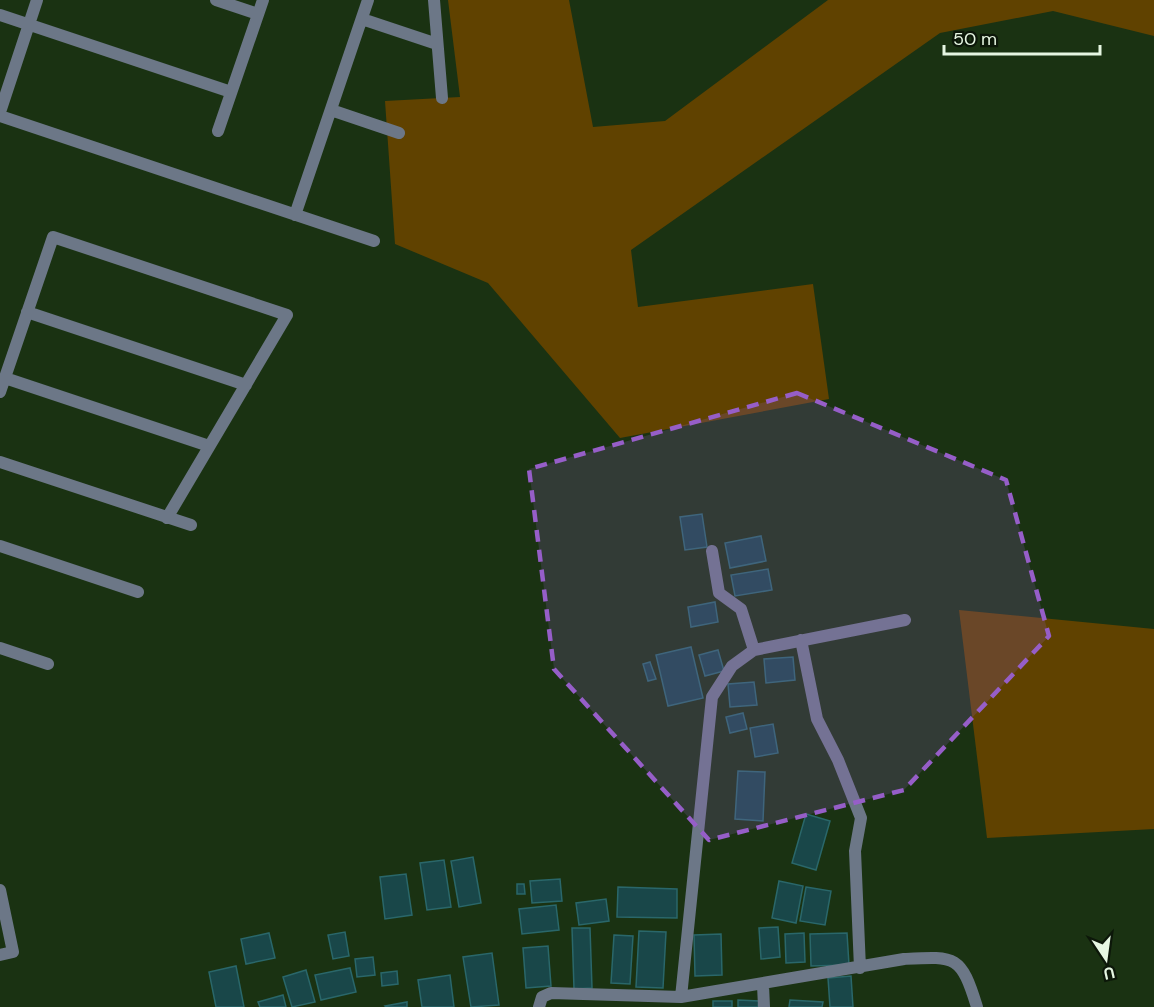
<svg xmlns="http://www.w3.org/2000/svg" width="1154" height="1007" font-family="'DM Sans',sans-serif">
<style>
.green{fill:#604200}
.building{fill:#194749;stroke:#2a676a;stroke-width:1.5}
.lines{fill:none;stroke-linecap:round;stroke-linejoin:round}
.minor{stroke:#6c7787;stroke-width:12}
.marked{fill:#965ec8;fill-opacity:0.2;stroke:#965ec8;stroke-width:4.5;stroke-dasharray:12 8;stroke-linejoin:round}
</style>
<rect width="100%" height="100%" fill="#1a3212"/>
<path class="green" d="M 448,0 L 569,0 L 593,127 L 665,121 L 828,0 L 1154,0 L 1154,36 L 1053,11 L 940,33 L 631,250 L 638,307 L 813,284 L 829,399 L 620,438 L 488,283 L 395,244 L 385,101 L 460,97 Z
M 959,610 L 1154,629 L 1154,829 L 987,838 Z"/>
<path class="building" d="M 702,514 L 707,547 L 685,550 L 680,517 Z
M 761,536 L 766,561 L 730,568 L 725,543 Z
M 768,569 L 772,590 L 735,596 L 731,575 Z
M 715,602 L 718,622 L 691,627 L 688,607 Z
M 691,647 L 703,698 L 668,706 L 656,655 Z
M 718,650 L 724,671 L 705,676 L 699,655 Z
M 793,657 L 795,680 L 766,683 L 764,659 Z
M 650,662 L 656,679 L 648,681 L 643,664 Z
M 754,682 L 757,705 L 730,707 L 728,684 Z
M 743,713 L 747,729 L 730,733 L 726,717 Z
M 773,724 L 778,753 L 755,757 L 750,728 Z
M 738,771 L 765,772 L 763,821 L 735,819 Z
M 806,814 L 830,821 L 816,870 L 792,863 Z
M 473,857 L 481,903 L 459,907 L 451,861 Z
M 444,860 L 451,907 L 427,910 L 420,863 Z
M 406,874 L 412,915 L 385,919 L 380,877 Z
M 560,879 L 562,901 L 532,903 L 530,881 Z
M 779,881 L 803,886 L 796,923 L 772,918 Z
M 517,884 L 524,884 L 525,894 L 517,894 Z
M 618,887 L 677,889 L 677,918 L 617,917 Z
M 806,887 L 831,891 L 825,925 L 800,921 Z
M 606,899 L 609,921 L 579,925 L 576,903 Z
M 556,905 L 559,930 L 522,934 L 519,909 Z
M 778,927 L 780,957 L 761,959 L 759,928 Z
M 572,928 L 590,928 L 592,988 L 574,989 Z
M 639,931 L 666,932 L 663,988 L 636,987 Z
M 345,932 L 349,956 L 333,959 L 328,935 Z
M 269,933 L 275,958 L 246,964 L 241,939 Z
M 804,933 L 805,962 L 786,963 L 785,934 Z
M 847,933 L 849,965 L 811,966 L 810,934 Z
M 721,934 L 722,975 L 695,976 L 694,935 Z
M 614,935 L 633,936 L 630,984 L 611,983 Z
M 548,946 L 551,986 L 526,988 L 523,948 Z
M 492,953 L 499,1005 L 471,1007 L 463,957 Z
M 373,957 L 375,975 L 357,977 L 355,959 Z
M 236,966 L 244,1007 L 216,1007 L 209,972 Z
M 350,968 L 356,992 L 321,1000 L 315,975 Z
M 306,970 L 315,1002 L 292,1007 L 283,977 Z
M 397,971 L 398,984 L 382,986 L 381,973 Z
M 450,975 L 454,1007 L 422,1007 L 418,980 Z
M 851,976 L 853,1007 L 830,1007 L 828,978 Z
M 283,995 L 286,1007 L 260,1007 L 258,1002 Z
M 738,1000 L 759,1001 L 758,1007 L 738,1007 Z
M 790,1000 L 823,1002 L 822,1007 L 789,1007 Z
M 713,1001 L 732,1001 L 732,1007 L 713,1007 Z
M 407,1002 L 407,1007 L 386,1007 L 385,1006 Z"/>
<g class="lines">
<path class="minor" d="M 216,0 L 258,14
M 434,0 L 442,98
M 0,15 L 231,92
M 362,19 L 437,44
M 331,110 L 399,133
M 0,112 L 37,0
M 0,116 L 374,241
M 218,131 L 263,0
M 295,215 L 368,0
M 27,312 L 246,385
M 5,378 L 209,446
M 0,392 L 53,237 L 287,315 L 167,518
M 0,462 L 191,525
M 0,546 L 138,592
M 712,551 L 719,593 L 741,609 L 754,650
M 801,640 L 817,719 L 838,760 L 861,818 L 855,851 L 860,968
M 0,648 L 48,664
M 0,890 L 13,952 L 0,955
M 763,985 L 764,1007
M 681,997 L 712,697 L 732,666 L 754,650 L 905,620
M 539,1007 L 542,997 L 551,993 L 681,997 L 904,959 C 956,956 961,955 977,1007"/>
</g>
<path class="marked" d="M 797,393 L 1006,480 L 1049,636 L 904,790 L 709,840 L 554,669 L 529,469 Z"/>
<g transform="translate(1106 959) rotate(167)" stroke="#0c1709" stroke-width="4.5" paint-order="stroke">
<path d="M0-4.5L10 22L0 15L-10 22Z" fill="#e6f6e2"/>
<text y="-9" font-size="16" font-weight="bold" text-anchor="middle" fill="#e6f6e2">U</text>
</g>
<path d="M944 45v9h156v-9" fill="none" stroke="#e6f6e2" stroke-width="3"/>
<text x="953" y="45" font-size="18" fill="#e6f6e2" stroke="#0c1709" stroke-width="4.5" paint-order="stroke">50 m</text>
</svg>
